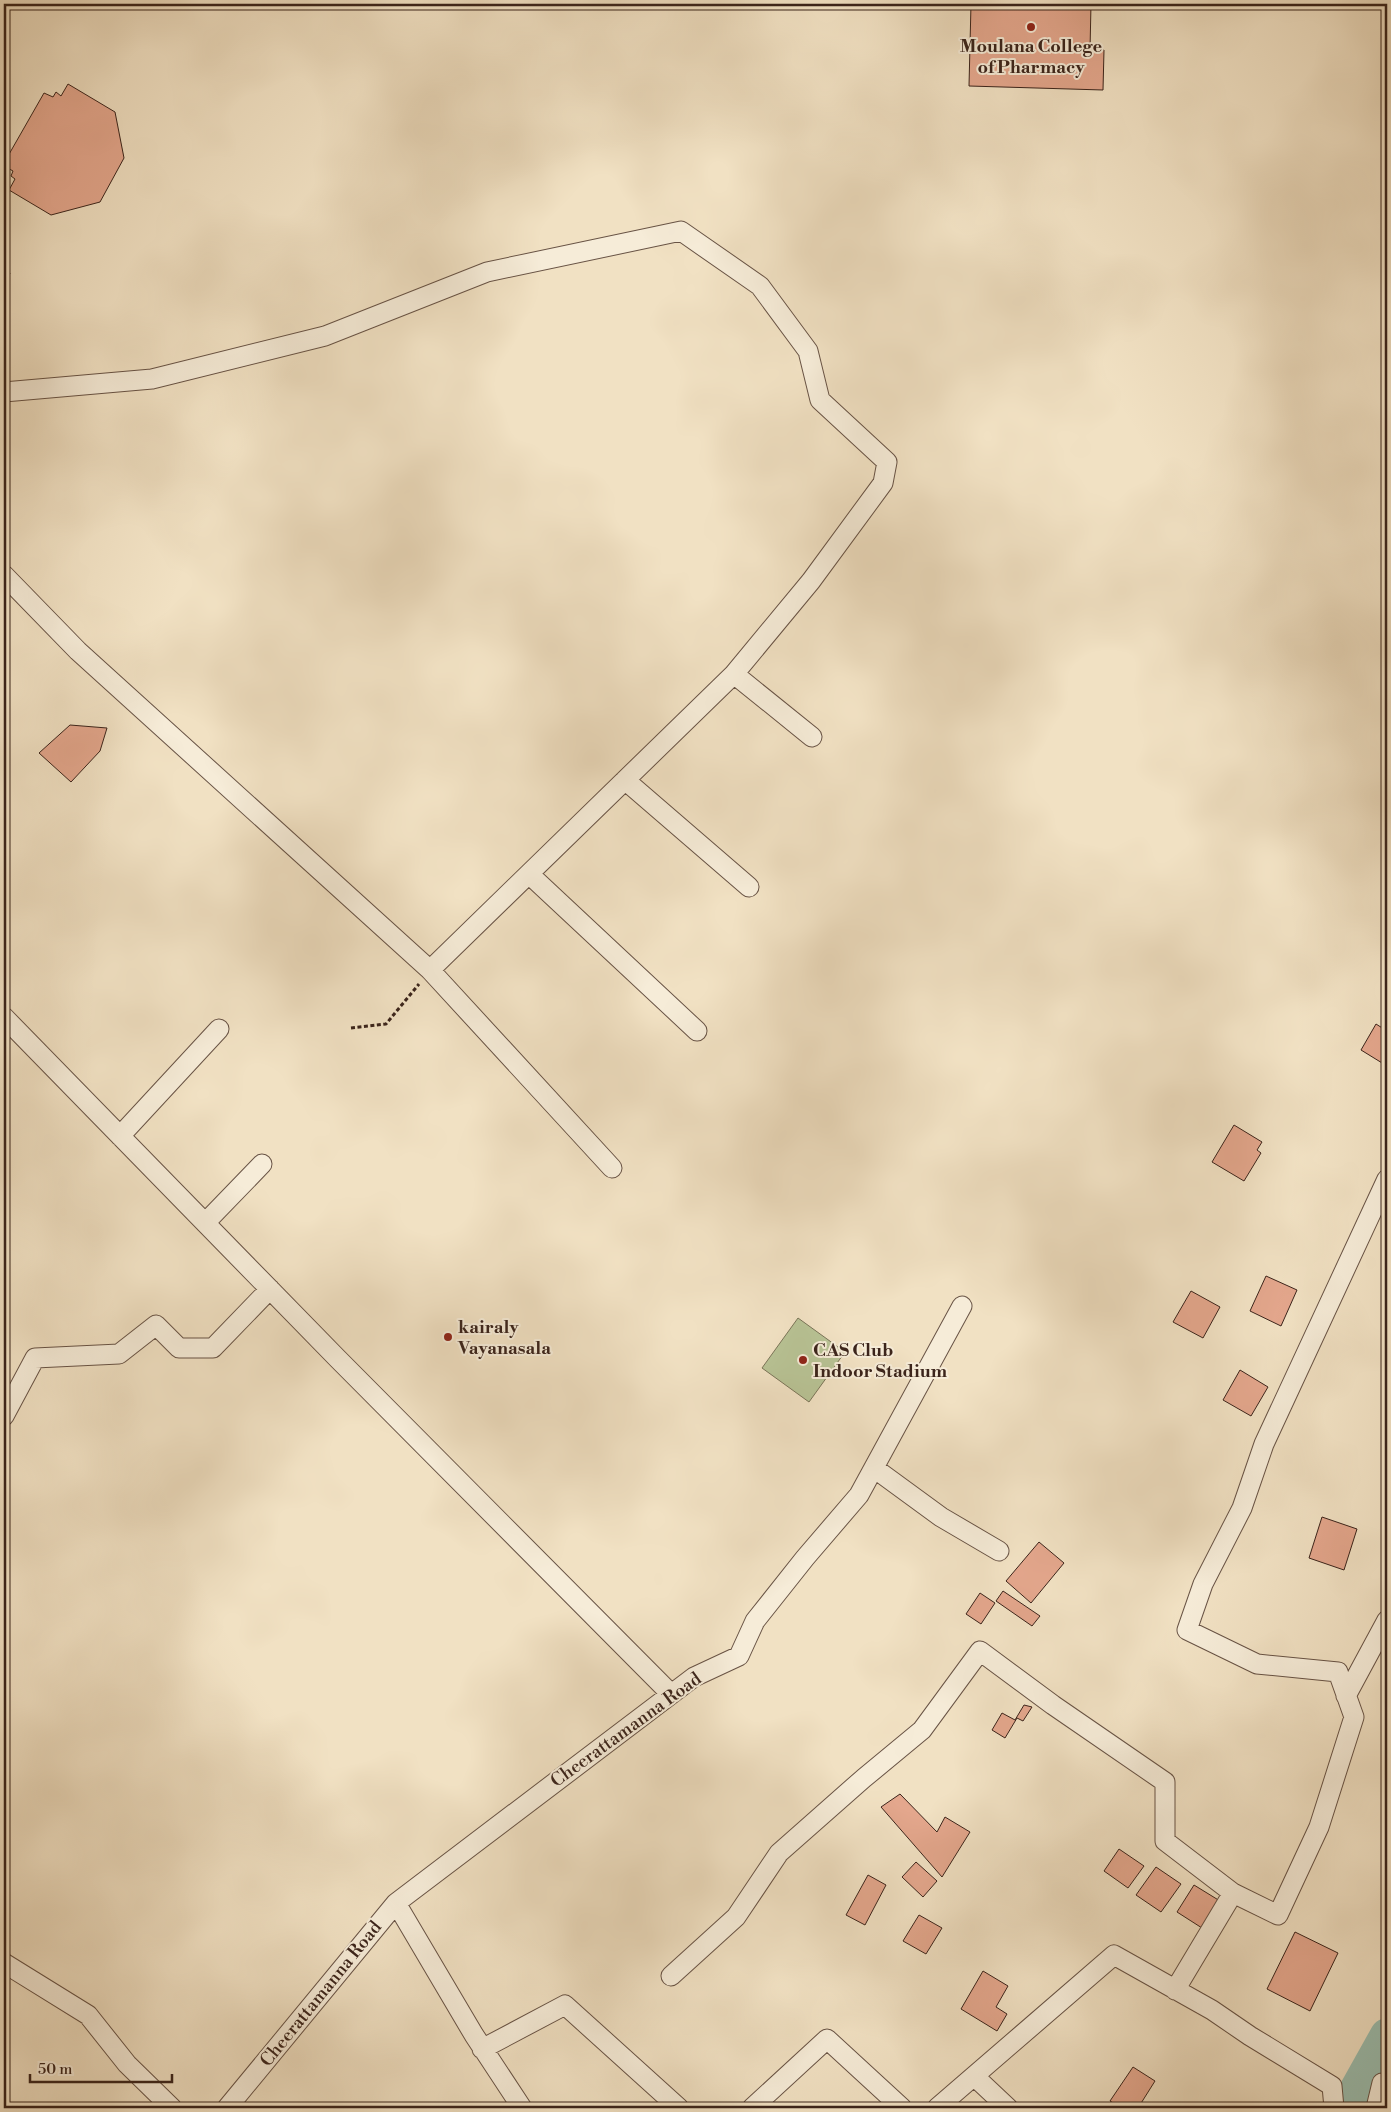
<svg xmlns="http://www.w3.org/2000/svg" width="1391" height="2112" font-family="'Libre Bodoni',serif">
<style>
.green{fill:#b8c395;stroke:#7a7458}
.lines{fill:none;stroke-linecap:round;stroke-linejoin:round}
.river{stroke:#9bbeaf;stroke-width:34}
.building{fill:#e4a78d;stroke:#3b241b}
.minor-casing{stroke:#685345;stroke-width:21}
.path{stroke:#3b241b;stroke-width:3;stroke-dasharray:4 2.5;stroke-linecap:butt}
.minor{stroke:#f6ecd8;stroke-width:19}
.poi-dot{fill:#8f2418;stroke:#f6ecd8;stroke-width:2}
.labels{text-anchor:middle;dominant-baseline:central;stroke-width:4;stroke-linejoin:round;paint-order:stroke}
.poi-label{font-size:18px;font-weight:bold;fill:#3b241b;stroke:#f6ecd8;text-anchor:start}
.street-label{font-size:18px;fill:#3b241b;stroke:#f6ecd8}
</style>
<rect width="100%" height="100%" fill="#f1e1c3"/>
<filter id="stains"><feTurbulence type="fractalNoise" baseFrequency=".004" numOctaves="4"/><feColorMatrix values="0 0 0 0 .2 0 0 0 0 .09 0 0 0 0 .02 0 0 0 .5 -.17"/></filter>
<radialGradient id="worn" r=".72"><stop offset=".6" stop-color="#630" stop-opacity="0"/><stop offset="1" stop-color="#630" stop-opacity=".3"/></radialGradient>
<path class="green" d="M 798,1318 L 845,1352 L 809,1402 L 762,1368 Z"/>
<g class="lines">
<path class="river" d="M 1349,2108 L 1354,2094 L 1387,2035"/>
</g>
<path class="building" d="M 971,4 L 1091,4 L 1090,50 L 1104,50 L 1103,90 L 969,86 Z
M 68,84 L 115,112 L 124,158 L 100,202 L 51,215 L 9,190 L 15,179 L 11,176 L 13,171 L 4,166 L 4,163 L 44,93 L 53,97 L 56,92 L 61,96 Z
M 4,270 L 10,273 L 4,287 Z
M 70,725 L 107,728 L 100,751 L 71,782 L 39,753 Z
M 1376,1024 L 1387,1031 L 1387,1066 L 1361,1050 Z
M 1234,1125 L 1262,1142 L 1257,1150 L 1261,1153 L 1244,1181 L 1212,1162 Z
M 1266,1276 L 1297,1290 L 1281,1326 L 1250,1311 Z
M 1191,1291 L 1220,1307 L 1203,1338 L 1173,1322 Z
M 1240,1370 L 1268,1387 L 1251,1416 L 1223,1400 Z
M 1322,1517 L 1357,1529 L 1344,1570 L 1309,1558 Z
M 1039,1542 L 1064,1563 L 1031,1603 L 1006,1581 Z
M 1003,1591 L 1040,1616 L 1032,1626 L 996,1601 Z
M 980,1593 L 995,1603 L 981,1624 L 966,1614 Z
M 1024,1705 L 1032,1707 L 1023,1721 L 1017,1718 L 1005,1738 L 992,1730 L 1002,1713 L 1015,1720 Z
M 900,1794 L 937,1832 L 945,1817 L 970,1832 L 942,1877 L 881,1807 Z
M 1119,1849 L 1144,1866 L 1128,1888 L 1104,1871 Z
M 916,1862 L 937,1881 L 923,1897 L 902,1877 Z
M 1156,1867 L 1181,1884 L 1161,1912 L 1136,1895 Z
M 868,1875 L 886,1885 L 865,1925 L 846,1915 Z
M 1194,1885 L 1220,1901 L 1202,1928 L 1177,1912 Z
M 919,1915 L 942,1928 L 926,1954 L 903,1941 Z
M 1295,1932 L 1338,1953 L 1310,2011 L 1267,1989 Z
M 983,1971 L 1008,1986 L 996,2007 L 1007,2014 L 997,2031 L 961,2009 Z
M 1133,2067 L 1155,2081 L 1138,2108 L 1122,2108 L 1110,2101 Z"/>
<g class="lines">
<defs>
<path id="minor" d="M 4,392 L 152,379 L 325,336 L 487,272 L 681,231 L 760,286 L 808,351 L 820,400 L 887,462 L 883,483 L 811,581 L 734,674
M 4,575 L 78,651 L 430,970 L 734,674 L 812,737
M 625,780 L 749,887
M 529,874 L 697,1031
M 430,970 L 612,1168
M 4,1017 L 338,1359 L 671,1694
M 120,1136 L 219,1029
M 205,1223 L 262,1164
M 4,1416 L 35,1358 L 119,1354 L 156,1325 L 179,1348 L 213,1348 L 270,1289
M 874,1468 L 941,1517 L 999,1551
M 1346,1696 L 1387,1620
M 396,1903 L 474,2035 L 522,2108
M 4,1963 L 88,2015 L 127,2064 L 172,2108
M 671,1976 L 736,1917 L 779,1853 L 864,1778 L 922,1730 L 980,1651 L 1053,1705 L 1165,1782 L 1165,1841 L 1233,1893
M 1175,1990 L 1233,1893 L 1278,1915 L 1319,1827 L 1354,1717 L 1338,1672 L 1257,1664 L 1187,1630 L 1203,1584 L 1242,1508 L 1264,1444 L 1387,1179
M 482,2049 L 565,2005 L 679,2108
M 974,2076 L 1008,2108
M 227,2108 L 396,1903 L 694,1677 L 739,1656 L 755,1621 L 805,1558 L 859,1495 L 962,1306
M 752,2108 L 827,2039 L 902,2108
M 937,2108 L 1114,1955 L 1212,2010 L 1250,2036 L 1332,2086 L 1334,2108
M 1376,2108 L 1382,2083 L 1387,2083"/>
</defs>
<use href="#minor" class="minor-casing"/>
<path class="path" d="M 351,1028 L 386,1024 L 419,984"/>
<use href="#minor" class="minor"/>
</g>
<g class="poi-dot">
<circle cx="1031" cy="27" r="5"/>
<circle cx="448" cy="1337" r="5"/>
<circle cx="803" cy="1360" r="5"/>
</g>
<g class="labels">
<g class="poi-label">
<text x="1031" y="46" text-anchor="middle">Moulana College<tspan x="1031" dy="21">of Pharmacy</tspan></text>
<text x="458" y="1327">kairaly<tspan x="458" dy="21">Vayanasala</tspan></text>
<text x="813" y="1350">CAS Club<tspan x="813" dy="21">Indoor Stadium</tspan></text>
</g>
<g class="street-label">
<text transform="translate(626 1730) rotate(-36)">Cheerattamanna Road</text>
<text transform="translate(321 1994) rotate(-51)">Cheerattamanna Road</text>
</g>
</g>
<rect width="1391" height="2112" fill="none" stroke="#f1e1c3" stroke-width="20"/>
<rect x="5" y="5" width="1381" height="2102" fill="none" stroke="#3b241b" stroke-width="2.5"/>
<rect x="10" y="10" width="1371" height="2092" fill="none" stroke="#3b241b"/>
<path d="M30 2074v8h142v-8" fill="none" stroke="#3b241b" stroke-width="2.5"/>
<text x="38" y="2074" font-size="15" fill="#3b241b" stroke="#f6ecd8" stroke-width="4" paint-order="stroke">50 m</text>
<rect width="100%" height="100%" filter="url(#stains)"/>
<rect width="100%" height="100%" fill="url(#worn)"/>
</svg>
